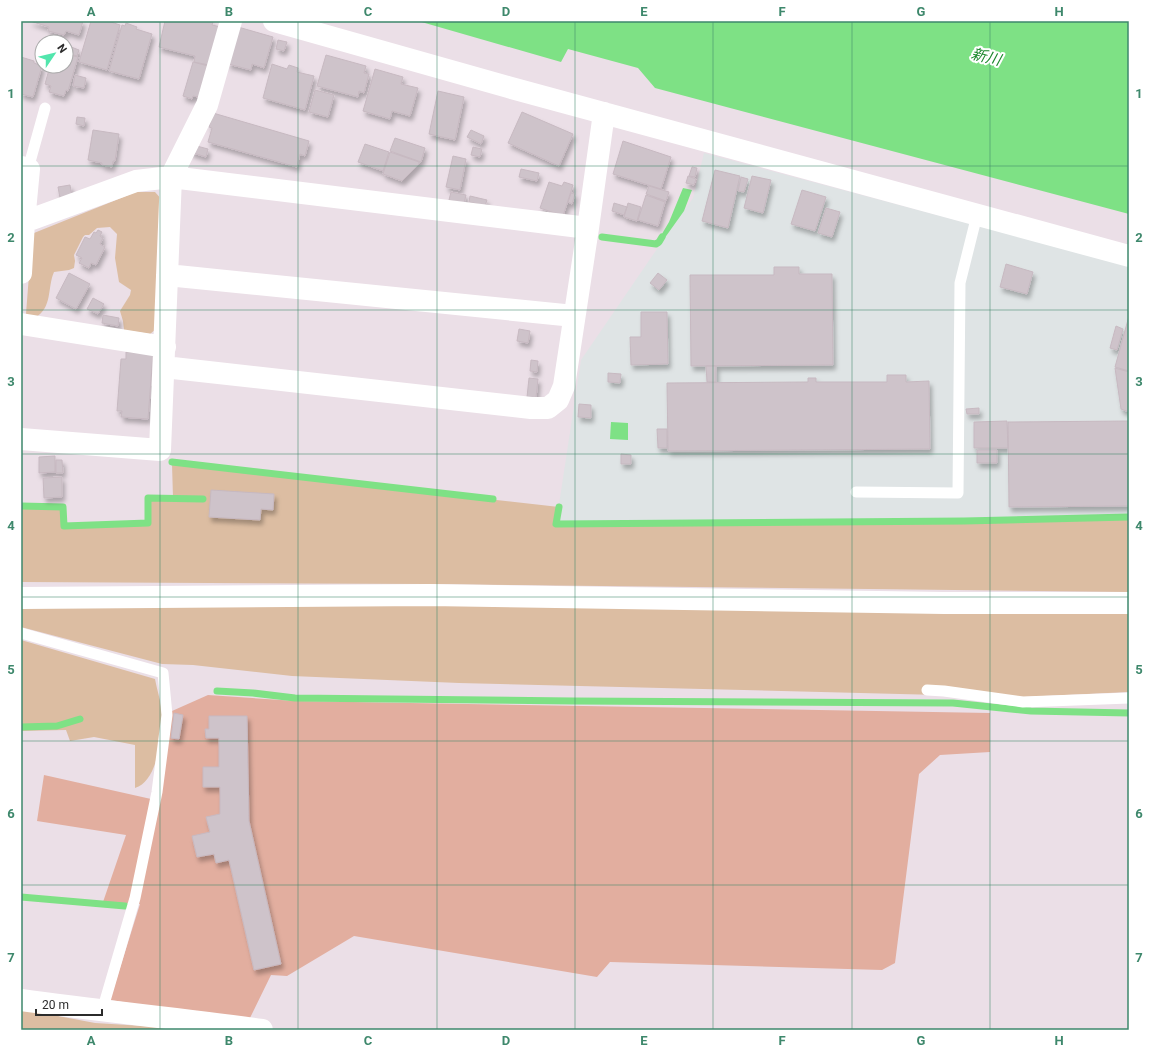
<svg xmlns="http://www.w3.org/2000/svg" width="1150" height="1051" font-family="Roboto,'Noto Sans JP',sans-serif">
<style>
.industrial{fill:#dfe4e5}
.green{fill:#dcbda2}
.pitch{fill:#e2ae9f}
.water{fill:#7ee185}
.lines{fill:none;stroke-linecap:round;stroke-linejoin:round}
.stream{stroke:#7ee185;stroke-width:7}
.building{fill:#cec3ca;stroke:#c7b9c1;filter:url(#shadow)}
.lane{stroke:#fff;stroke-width:11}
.street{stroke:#fff;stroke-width:22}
.grid{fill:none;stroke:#3e886c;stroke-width:1;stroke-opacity:0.55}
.labels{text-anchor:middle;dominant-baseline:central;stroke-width:4;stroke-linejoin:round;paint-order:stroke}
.water-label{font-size:15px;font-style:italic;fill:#1c882d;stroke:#fff}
.neatline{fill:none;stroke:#3e886c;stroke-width:1.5}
.grid-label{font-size:13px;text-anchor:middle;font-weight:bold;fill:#3e886c}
</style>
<defs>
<filter id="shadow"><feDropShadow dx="2.5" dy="4.5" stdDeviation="2" flood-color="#0004"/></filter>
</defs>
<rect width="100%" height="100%" fill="#ebdfe7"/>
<path class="industrial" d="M 704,153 L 1129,266 L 1129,517 L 964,521 L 556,524 L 581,360 L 659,246 L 693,198 Z"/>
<path class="green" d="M 136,192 L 155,192 L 163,201 L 156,329 L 150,334 L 124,330 L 123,321 L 120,311 L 130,295 L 131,290 L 119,282 L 115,258 L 117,234 L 110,227 L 97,228 L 89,235 L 85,235 L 83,237 L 74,255 L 75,261 L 74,268 L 69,270 L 54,272 C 47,288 53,307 35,318 L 26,314 L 32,236 L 34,233 Z
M 172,464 L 559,507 L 556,524 L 964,521 L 1129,517 L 1129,592 L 427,584 L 21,582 L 21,506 L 63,507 L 65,526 L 147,523 L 148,498 L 173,498 Z
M 21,605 L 429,605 L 1129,611 L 1129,692 L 1022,697 L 459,683 L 292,676 L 193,665 L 162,664 L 21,627 Z
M 21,640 L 155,679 C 157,690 162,705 162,716 C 162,736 158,781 135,788 L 135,745 L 94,737 L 70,741 L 66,730 L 21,731 Z
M 21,1009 L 95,1023 L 209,1030 L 21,1030 Z"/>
<path class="pitch" d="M 208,695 L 296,701 L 990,713 L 990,752 L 940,755 L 919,774 L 895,963 L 882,970 L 610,962 L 597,977 L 354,936 L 287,976 L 271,975 L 248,1022 L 110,1000 L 140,904 L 103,902 L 126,835 L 37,821 L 44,775 L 160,801 L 172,711 Z"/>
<path class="water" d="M 418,21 L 1129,21 L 1129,214 L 655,88 L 638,68 L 568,49 L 561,62 Z
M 683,188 L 692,190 L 684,211 L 659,246 L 656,244 L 669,222 Z
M 611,422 L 628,423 L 628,440 L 610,439 Z"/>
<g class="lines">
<path class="stream" d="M 602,237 L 656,244 L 659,242 L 662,237
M 172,462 L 493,499
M 21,506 L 63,507 L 64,526 L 148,523 L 148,498 L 203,499
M 559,507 L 556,524 L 964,521 L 1129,517
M 217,691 L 253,693 L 295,698 L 573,701 L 953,703 L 1031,711 L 1129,713
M 21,727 L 57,726 L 80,719
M 21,897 L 125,906"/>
</g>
<path class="building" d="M 30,21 L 83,21 L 79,35 L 66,31 L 64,35 L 48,31 L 49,27 Z
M 91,21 L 108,21 L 120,25 L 107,70 L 79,62 Z
M 165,21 L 210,21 L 213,22 L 212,25 L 221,27 L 209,65 L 194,62 L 195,56 L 159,47 Z
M 126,23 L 137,27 L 136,29 L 152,34 L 139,79 L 109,71 L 122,25 L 125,26 Z
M 238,27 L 273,37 L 264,68 L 252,64 L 251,70 L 228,64 Z
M 278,40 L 287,42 L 284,51 L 276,49 Z
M 66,45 L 79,50 L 77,56 L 66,53 Z
M 66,54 L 78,57 L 68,91 L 66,90 L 64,96 L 49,92 L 51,86 L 45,84 L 50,66 L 66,66 Z
M 326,55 L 366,66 L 364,73 L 369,74 L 364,93 L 359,91 L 358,97 L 317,86 Z
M 21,57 L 34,61 L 34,63 L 42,66 L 33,97 L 21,94 Z
M 193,62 L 212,67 L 203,98 L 193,96 L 192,99 L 183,96 Z
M 272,64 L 287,69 L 289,65 L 298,68 L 297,72 L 314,76 L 305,110 L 263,98 Z
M 375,69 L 403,77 L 401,84 L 418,88 L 410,116 L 392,111 L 390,119 L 363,111 Z
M 75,75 L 86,78 L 84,88 L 73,86 Z
M 315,90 L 334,95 L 328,117 L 309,112 Z
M 438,91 L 464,97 L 455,140 L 429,134 Z
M 522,112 L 573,134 L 559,166 L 508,143 Z
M 213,113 L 309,141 L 305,156 L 300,154 L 297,167 L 208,142 L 212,128 L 209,127 Z
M 77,117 L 85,118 L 84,126 L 76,124 Z
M 93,130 L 119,134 L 115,161 L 113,161 L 112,167 L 102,165 L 102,163 L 88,160 Z
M 471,130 L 484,136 L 481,144 L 467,137 Z
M 395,138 L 425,148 L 421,162 L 390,151 Z
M 623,141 L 671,157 L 661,189 L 613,174 Z
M 365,144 L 389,152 L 383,171 L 358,162 Z
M 193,145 L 208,149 L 206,157 L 190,152 Z
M 473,147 L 482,149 L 480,157 L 471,155 Z
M 390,152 L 419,162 L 419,164 L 402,181 L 383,174 Z
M 453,156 L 466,159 L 460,190 L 446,187 Z
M 692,167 L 697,168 L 695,177 L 689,176 Z
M 521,169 L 539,173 L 537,181 L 519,177 Z
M 715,170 L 740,176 L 728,228 L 702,221 Z
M 688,176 L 696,179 L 694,185 L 686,183 Z
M 752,176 L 771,180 L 763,213 L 744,208 Z
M 741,177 L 748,179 L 744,192 L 738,191 Z
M 549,182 L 562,186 L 564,182 L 573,185 L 563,216 L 540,208 Z
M 70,185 L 72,196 L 60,198 L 58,187 Z
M 649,186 L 669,192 L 666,201 L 646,194 Z
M 802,190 L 826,197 L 815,231 L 791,224 Z
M 451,192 L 466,195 L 464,204 L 449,200 Z
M 571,193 L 575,194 L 572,204 L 568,202 Z
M 646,195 L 665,202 L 658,226 L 638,220 Z
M 470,196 L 487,200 L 485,206 L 469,202 Z
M 614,203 L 627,207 L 624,215 L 612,211 Z
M 628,203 L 641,207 L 637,221 L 624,217 Z
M 826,208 L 840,212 L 832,237 L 818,233 Z
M 98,230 L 102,232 L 100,236 L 103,238 L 100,244 L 105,247 L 96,265 L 91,263 L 89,268 L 79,263 L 82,258 L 76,255 L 85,237 L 90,239 L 94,232 L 96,233 Z
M 1006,264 L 1033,272 L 1027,294 L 1000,287 Z
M 774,267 L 799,267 L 799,274 L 832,274 L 833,365 L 691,366 L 690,275 L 774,275 Z
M 69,273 L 90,284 L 76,309 L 56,298 Z
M 658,273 L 667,280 L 659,290 L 650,283 Z
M 93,298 L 104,304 L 98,314 L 87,309 Z
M 641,312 L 667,312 L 668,364 L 631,365 L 630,337 L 641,337 Z
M 103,315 L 119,318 L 118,326 L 102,323 Z
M 1129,316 L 1129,371 L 1115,367 Z
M 1116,326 L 1123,329 L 1117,350 L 1110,348 Z
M 519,329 L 530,331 L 528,343 L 517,341 Z
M 126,352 L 153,354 L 148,419 L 121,417 L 122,411 L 117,411 L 121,359 L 126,359 Z
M 531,360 L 538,361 L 537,372 L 530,371 Z
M 706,366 L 716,366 L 716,382 L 707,382 Z
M 1115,368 L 1129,372 L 1129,412 L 1121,409 Z
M 608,373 L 621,374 L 620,383 L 608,382 Z
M 887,375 L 906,375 L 906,382 L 929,381 L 930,449 L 668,451 L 667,383 L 808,382 L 808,378 L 816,378 L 816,382 L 887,382 Z
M 529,378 L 538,379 L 536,398 L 527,397 Z
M 579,404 L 591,405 L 591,418 L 578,417 Z
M 979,408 L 979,414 L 967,414 L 966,409 Z
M 1007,421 L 1008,448 L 974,448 L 974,422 Z
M 1129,421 L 1129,506 L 1009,507 L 1008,422 Z
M 657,429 L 667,429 L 667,448 L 658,448 Z
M 977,450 L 997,450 L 997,463 L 977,463 Z
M 621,454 L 631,455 L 631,464 L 621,464 Z
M 55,456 L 55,472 L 39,473 L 39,457 Z
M 56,460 L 62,460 L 63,473 L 56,473 Z
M 62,477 L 62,497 L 44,498 L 43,478 Z
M 211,490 L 274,494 L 273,510 L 261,509 L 260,520 L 209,517 Z
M 174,713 L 183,715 L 179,739 L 171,738 Z
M 209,716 L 247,716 L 249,821 L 281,964 L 254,970 L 229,860 L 216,863 L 214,854 L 197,857 L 192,836 L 210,832 L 206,817 L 220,814 L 220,787 L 203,787 L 203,767 L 219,767 L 219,738 L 206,738 L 205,729 L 209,729 Z"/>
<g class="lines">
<path class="lane" d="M 28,169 L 45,108
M 856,492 L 958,493 L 960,283 L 977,215
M 21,633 L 163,673 L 167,715 L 157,792 L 135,898 L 102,1011
M 927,690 L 944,691 L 1023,702 L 1129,698"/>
<path class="street" d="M 274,21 L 508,87 L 1129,256
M 21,167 L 29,169 L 24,222 L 21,273
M 24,222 L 136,181 L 171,177 L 588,228 L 604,113
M 167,275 L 574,316
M 21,324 L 165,347
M 164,367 L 531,408 L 548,408 L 558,400 L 564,386 L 588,228
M 21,439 L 160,450 L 171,177 L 207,105 L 231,21
M 21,598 L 429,595 L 944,603 L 1129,603
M 21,1000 C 101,1011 182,1019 262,1030"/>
</g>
<path class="grid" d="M 160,21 L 160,1030M 298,21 L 298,1030M 437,21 L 437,1030M 575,21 L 575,1030M 713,21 L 713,1030M 852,21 L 852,1030M 990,21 L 990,1030M 21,166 L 1129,166M 21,310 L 1129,310M 21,454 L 1129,454M 21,597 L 1129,597M 21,741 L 1129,741M 21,885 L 1129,885"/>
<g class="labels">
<g class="water-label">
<text transform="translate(986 57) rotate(14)">新川</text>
</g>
</g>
<rect width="1150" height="1051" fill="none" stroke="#ffffff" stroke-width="44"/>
<g transform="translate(54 54) rotate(55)"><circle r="19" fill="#ffffff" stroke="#aaaaaa"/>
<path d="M0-3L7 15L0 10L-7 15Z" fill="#52e6ad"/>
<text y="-6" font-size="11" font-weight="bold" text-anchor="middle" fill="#2b2b2b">N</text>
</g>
<path d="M36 1009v6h66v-6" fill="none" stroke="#2b2b2b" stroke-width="2"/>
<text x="42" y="1009" font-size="12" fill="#2b2b2b" stroke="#ffffff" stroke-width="3" paint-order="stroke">20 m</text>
<rect x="22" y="22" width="1106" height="1007" class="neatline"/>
<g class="grid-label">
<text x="91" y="16">A</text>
<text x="229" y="16">B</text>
<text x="368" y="16">C</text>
<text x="506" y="16">D</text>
<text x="644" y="16">E</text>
<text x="782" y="16">F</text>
<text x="921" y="16">G</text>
<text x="1059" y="16">H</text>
<text x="11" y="98">1</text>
<text x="1139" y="98">1</text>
<text x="11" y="242">2</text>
<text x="1139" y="242">2</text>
<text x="11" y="386">3</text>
<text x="1139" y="386">3</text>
<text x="11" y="530">4</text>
<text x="1139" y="530">4</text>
<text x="11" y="674">5</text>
<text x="1139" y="674">5</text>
<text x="11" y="818">6</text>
<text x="1139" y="818">6</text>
<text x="11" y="962">7</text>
<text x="1139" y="962">7</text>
<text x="91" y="1045">A</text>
<text x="229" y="1045">B</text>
<text x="368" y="1045">C</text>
<text x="506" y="1045">D</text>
<text x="644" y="1045">E</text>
<text x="782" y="1045">F</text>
<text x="921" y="1045">G</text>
<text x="1059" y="1045">H</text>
</g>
</svg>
